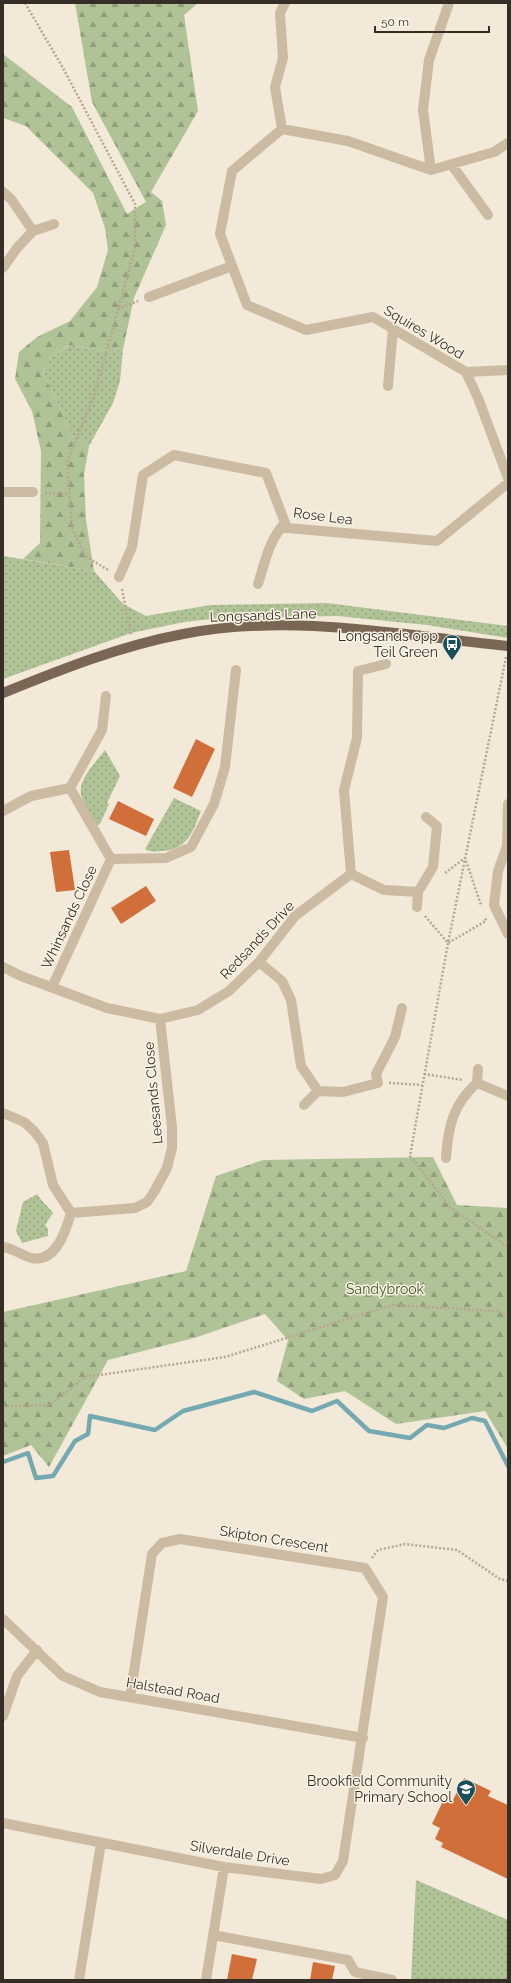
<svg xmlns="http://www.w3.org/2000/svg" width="511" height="1983" font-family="Raleway,sans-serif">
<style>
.grass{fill:url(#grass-dots)}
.forest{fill:url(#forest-firs)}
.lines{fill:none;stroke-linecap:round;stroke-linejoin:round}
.stream{stroke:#75a9b2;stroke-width:4.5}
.building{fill:#d06f3a}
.path{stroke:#b8a58d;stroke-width:2.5;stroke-dasharray:2 2;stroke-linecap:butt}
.minor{stroke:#ccbba3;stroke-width:10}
.major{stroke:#7a6655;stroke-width:10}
.labels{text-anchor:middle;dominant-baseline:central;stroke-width:3;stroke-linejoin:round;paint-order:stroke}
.street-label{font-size:14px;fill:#362d26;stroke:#fbf3e5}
.poi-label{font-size:14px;fill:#362d26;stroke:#fbf3e5;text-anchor:end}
.park-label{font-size:14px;fill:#405728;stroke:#fbf3e5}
</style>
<defs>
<pattern id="grass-dots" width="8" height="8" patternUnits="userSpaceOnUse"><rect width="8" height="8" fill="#afc397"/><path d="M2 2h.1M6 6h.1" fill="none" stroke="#8f9f7b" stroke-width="1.8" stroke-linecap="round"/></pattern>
<pattern id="forest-firs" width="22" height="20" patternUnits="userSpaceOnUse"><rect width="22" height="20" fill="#afc397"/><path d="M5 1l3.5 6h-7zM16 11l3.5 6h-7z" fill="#8f9f7b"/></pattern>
</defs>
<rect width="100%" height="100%" fill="#f3e9d8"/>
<path class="grass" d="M 70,345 L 101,351 L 123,349 L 120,381 L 113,403 L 89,446 L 72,436 L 55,396 L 43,374 L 50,358 Z
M 3,556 L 94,571 L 123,604 L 146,616 L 210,605 L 327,603 L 508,626 L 508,638 L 427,625 L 337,616 L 221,618 L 184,622 L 131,633 L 3,679 Z
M 105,750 L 120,776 L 107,803 L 109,804 L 100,824 L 96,826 C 91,816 83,804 81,794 C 78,779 97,761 105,750 Z
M 174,798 L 201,811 C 193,831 189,848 164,851 C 157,851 152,853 145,849 Z
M 37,1194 C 42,1202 48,1206 53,1213 L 45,1225 L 48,1229 L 48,1236 L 22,1243 L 16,1231 L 23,1202 Z
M 416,1880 L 508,1920 L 508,1980 L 411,1980 Z"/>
<path class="forest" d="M 75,3 L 198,3 L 184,15 L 198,111 L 151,192 L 162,201 L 166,225 L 134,298 L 123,349 L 101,351 L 69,345 L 50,358 L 43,374 L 55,396 L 72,436 L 89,446 L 84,475 L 86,520 L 94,571 L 23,559 L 40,543 L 41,451 L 32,411 L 15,379 L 19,352 L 37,337 L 70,321 L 97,287 L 108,250 L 105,228 L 93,193 L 26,126 L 3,118 L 3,54 L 72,107 L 127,214 L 146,202 L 92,102 Z
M 433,1157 L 457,1205 L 508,1208 L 508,1449 L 485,1411 L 396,1424 L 345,1391 L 304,1399 L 277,1381 L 288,1340 L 265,1314 L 194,1338 L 108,1360 L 49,1467 L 31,1445 L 3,1456 L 3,1312 L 186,1271 L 216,1176 L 263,1160 Z"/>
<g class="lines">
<path class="stream" d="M 3,1462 L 28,1453 L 36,1478 L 53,1476 L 75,1441 L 88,1434 L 90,1416 L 155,1430 L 183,1411 L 254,1392 L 312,1411 L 337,1401 L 369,1431 L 410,1438 L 427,1425 L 444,1428 L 472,1418 L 485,1421 L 508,1466"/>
</g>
<path class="building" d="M 196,739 L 215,749 L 192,797 L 173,788 Z
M 118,801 L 154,819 L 146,836 L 109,819 Z
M 69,850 L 75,890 L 56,892 L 50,852 Z
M 146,886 L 156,901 L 121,924 L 111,908 Z
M 464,1778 L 491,1791 L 488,1796 L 508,1805 L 508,1879 L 441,1847 L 443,1843 L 435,1839 L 440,1828 L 432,1824 L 444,1799 L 452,1802 Z
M 232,1954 L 257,1959 L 252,1980 L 227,1980 Z
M 313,1962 L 335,1966 L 332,1980 L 310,1980 Z"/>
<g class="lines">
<path class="path" d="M 25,3 L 63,68 L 135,204 L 135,249 L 94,396 L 67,461 L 72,528 L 85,556 L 108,570
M 118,309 L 138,301
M 45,493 L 69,494
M 122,589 L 131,635
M 506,657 L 448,943 L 410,1156 L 451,1208 L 508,1247
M 445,873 L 465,858 L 481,905
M 425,916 L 448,943 L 486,921 L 485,918
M 424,1074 L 463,1080
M 389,1083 L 422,1085
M 3,1406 L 50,1405 L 85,1377 L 225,1357 L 393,1305 L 497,1311 L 508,1316
M 372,1558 L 378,1550 L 405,1544 L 457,1550 L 500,1579 L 508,1581"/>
<path class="minor" d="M 282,129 L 275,87 L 283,58 L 280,13 L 285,3
M 508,143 L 494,152 L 431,170 L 348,141 L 282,129 L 232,171 L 220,234 L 247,305 L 306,330 L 373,317 L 466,372 L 478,398 L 508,478
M 451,164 L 488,215
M 431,170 L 423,110 L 429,60 L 449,3
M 3,192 L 11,199 L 33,231 L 17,248 L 3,268
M 33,231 L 54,224
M 149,297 L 232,266
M 466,372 L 508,370
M 388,386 L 393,329
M 3,492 L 33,492
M 119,577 L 132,547 L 143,475 L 174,455 L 266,473 L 287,528 L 437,541 L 508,483
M 258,584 C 265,562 269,540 285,523
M 508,804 L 507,846 L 498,871 L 494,905 L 508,934
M 3,811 L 31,796 L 70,788 L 102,730 L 106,696
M 111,859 L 166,858 L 191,847 L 214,804 L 225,767 L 236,670
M 351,874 L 384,890 L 418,892
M 417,907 L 418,892 L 433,867 L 437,826 L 426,817
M 259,962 L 282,981 L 291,1000 L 301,1066 L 318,1091
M 3,967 L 21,976 L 107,1008 L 160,1019 L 198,1010 L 229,991 L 259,962 L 295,916 L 351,874 L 344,790 L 357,738 L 358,671 L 386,664
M 52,987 L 111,859 L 70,788
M 478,1069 L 477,1083 L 508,1096
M 304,1105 L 318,1091 L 343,1092 L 378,1083 L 376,1074 L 395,1037 L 402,1008
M 3,1113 L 24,1122 L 34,1131 L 43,1143 L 53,1185 L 71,1213 L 135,1208 L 147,1202 L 154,1192 L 167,1168 L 172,1148 L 172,1127 L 160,1019
M 446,1158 C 448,1127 453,1104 477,1083
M 3,1247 C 13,1248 22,1256 32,1258 C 56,1263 66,1230 71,1213
M 3,1619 L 63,1676 L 100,1692 L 363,1738
M 3,1716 L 17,1676 L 37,1650
M 3,1823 L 224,1867 L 321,1879 L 335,1875 L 343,1861 L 383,1597 L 365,1568 L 180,1539 L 162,1543 L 152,1554 L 130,1697
M 213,1935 L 348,1960 L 355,1972 L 392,1980
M 79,1980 L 101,1843
M 206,1980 L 224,1867"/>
<path class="major" d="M 3,693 C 62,669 120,646 183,634 C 290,613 402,635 508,646"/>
</g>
<defs>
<symbol id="bus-pin" viewBox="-11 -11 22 30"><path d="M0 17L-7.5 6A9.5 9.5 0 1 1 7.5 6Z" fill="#184f5b" stroke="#fbf3e5"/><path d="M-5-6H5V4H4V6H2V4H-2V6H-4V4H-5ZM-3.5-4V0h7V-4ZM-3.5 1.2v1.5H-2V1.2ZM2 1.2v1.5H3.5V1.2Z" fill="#fff"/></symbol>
<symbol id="school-pin" viewBox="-11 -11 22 30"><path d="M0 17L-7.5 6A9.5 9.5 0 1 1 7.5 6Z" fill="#184f5b" stroke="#fbf3e5"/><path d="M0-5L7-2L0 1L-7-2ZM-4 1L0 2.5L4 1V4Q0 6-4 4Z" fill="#fff"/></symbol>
</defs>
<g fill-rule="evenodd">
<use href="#bus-pin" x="441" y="633" width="22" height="30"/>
<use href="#school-pin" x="455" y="1778" width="22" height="30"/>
</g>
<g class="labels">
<g class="street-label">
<text transform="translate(424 332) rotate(31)">Squires Wood</text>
<text transform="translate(323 516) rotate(7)">Rose Lea</text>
<text transform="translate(263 615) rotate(-2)">Longsands Lane</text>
<text transform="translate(69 917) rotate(-65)">Whinsands Close</text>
<text transform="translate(257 940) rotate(-47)">Redsands Drive</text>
<text transform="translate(153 1093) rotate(-95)">Leesands Close</text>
<text transform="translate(274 1539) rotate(9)">Skipton Crescent</text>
<text transform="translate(173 1690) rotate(10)">Halstead Road</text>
<text transform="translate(240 1853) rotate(9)">Silverdale Drive</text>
</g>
<g class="poi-label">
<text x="438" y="636">Longsands opp<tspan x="438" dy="16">Teil Green</tspan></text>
<text x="452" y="1781">Brookfield Community<tspan x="452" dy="16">Primary School</tspan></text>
</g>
<g class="park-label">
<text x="385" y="1289">Sandybrook</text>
</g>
</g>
<rect width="511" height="1983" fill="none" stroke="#362d26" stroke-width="8"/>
<path d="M375 26v6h114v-6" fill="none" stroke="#362d26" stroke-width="2"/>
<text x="381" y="26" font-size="12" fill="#362d26" stroke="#fbf3e5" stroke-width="3" paint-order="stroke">50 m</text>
</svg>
